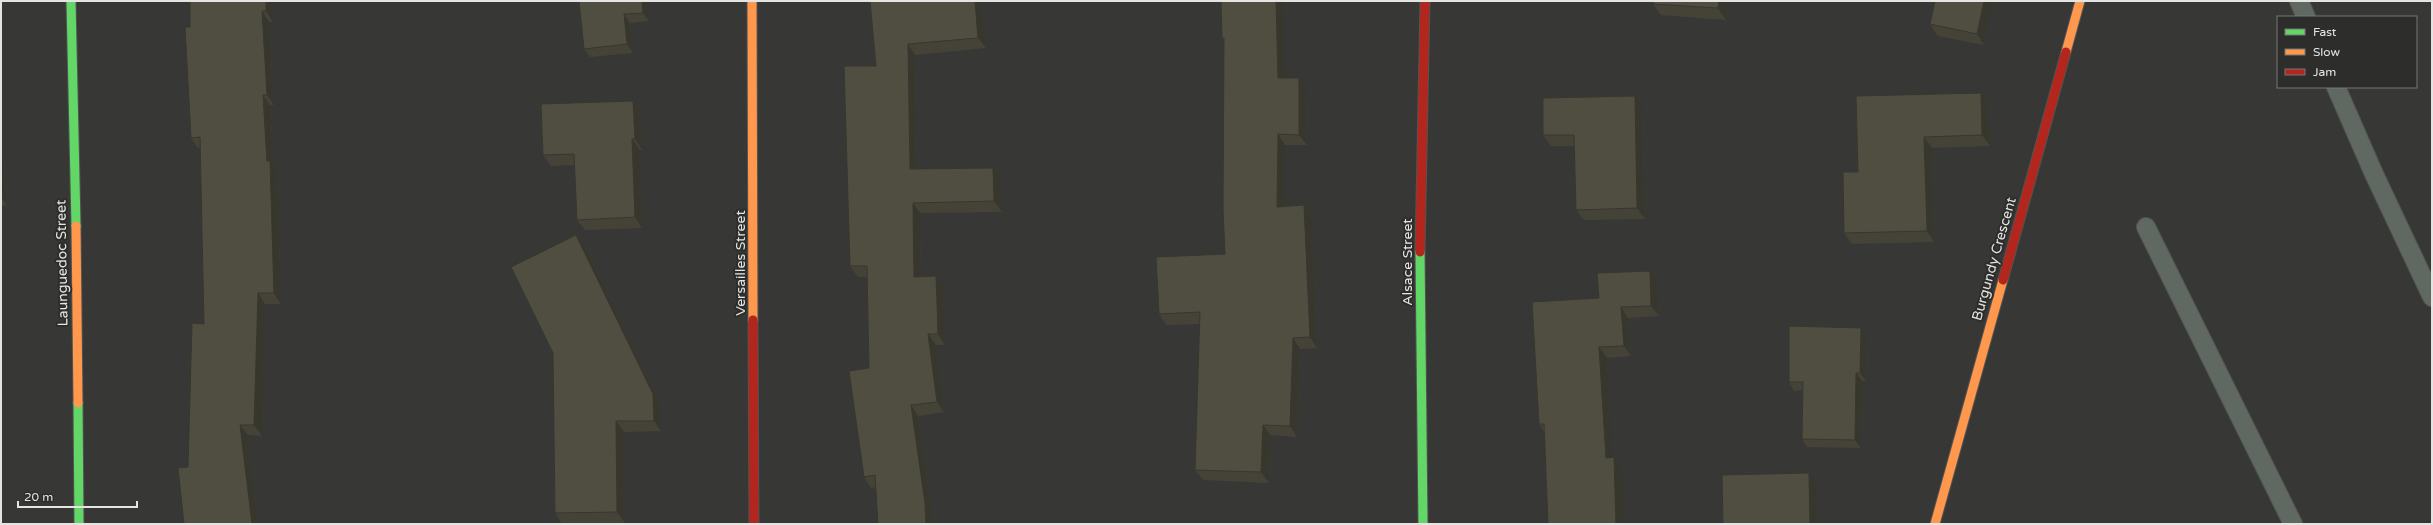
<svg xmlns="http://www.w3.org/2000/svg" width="2433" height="525" font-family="'Varela Round',sans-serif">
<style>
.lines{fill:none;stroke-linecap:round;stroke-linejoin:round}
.lane-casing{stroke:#535452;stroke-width:20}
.fast-casing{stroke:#535452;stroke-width:11}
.slow-casing{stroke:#535452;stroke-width:11}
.jam-casing{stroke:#535452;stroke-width:11}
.lane{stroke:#5f6962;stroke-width:18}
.fast{stroke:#63d668;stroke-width:9}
.slow{stroke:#ff974d;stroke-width:9}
.jam{stroke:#b3261e;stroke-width:9}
.wall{fill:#454338}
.shaded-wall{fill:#38372e}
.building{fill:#504e41;stroke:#38372e}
.labels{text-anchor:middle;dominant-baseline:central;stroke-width:4;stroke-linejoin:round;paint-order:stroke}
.street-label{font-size:14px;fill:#e4e5e2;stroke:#2d2e2b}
</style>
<rect width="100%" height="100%" fill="#373836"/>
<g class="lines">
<defs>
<path id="lane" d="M 2299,1 L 2306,17
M 2336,87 L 2374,174 L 2432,297
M 2146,227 L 2293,524"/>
<path id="fast" d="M 71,1 L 76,226
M 1420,252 L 1423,524
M 78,403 L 79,524"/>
<path id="slow" d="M 752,1 L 753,320
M 2066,52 L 2080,1
M 76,226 L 78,403
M 1935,524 L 2003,280"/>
<path id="jam" d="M 1420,252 L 1425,1
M 2003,280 L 2066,52
M 753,320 L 754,524"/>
</defs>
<use href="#lane" class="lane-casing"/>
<use href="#fast" class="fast-casing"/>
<use href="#slow" class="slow-casing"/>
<use href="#jam" class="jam-casing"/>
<use href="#lane" class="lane"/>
<use href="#fast" class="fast"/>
<use href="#slow" class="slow"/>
<use href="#jam" class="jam"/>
</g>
<path class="wall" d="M 273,1 L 273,22 L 269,22 L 274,105 L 270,105 L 274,167 L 277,171 L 281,304 L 265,304 L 262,436 L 248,435 L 258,524 L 184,524 L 188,467 L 204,324 L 200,148 L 198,148 L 191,138 L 190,27 Z
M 579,1 L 647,1 L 649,21 L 630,23 L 633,53 L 590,57 L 584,49 Z
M 870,1 L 982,7 L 986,48 L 915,55 L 917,169 L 993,168 L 1001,178 L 1002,212 L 920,213 L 921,276 L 936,276 L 944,287 L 945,345 L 936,345 L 944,412 L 918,416 L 932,513 L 933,524 L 878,524 L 876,487 L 871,488 L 864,477 L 869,368 L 867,277 L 858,277 L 850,266 L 876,66 Z
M 1221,1 L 1285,78 L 1306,88 L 1307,145 L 1285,145 L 1285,206 L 1304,205 L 1312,216 L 1317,348 L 1300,349 L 1297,437 L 1270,435 L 1269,483 L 1203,480 L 1195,470 L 1200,324 L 1166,325 L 1159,314 L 1225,254 L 1224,42 L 1222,39 Z
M 1727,1 L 1726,20 L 1661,15 L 1653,4 Z
M 1994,1 L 1984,45 L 1938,36 L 1930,24 Z
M 633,101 L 641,111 L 642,150 L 640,150 L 642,228 L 585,230 L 577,220 L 575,165 L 551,166 L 543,155 Z
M 1988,104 L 1990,146 L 1932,148 L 1934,242 L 1852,244 L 1844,233 L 1858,172 Z
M 1642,107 L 1645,219 L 1584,220 L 1576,210 L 1575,146 L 1551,146 L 1543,135 Z
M 1,162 L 4,166 L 7,205 L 1,206 Z
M 576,235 L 584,245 L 661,405 L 661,431 L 624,432 L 625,523 L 562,524 L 555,513 Z
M 1657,281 L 1659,316 L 1628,318 L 1631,356 L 1607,358 L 1612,458 L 1614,457 L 1622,468 L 1544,432 L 1539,424 L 1599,298 Z
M 1867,336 L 1866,381 L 1862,381 L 1861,448 L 1807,447 L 1802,439 L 1802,390 L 1794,391 L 1789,382 Z"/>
<path class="shaded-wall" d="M 266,1 L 273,1 L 273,22 L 266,11 Z
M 642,1 L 647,1 L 649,21 L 643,13 Z
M 975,1 L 978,1 L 982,7 L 986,48 L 978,38 Z
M 1276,1 L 1283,1 L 1286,88 L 1278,78 Z
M 1719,1 L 1727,1 L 1726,20 L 1718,8 Z
M 1984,1 L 1994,1 L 1984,45 L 1977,34 Z
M 262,11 L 269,22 L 274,105 L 267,95 Z
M 624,14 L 630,23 L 633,53 L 627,44 Z
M 908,44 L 915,55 L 917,180 L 910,169 Z
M 1299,78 L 1306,88 L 1307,145 L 1299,135 Z
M 1981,93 L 1988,104 L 1990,146 L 1982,135 Z
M 263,95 L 270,105 L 274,167 L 277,171 L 281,304 L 274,293 Z
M 1635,96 L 1642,107 L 1645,219 L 1637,208 Z
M 633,101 L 641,111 L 642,150 L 635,139 Z
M 1278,134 L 1285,145 L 1285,217 L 1277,207 Z
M 1924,137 L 1932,148 L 1934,242 L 1927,231 Z
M 632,139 L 640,150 L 642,228 L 635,217 Z
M 1,162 L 4,166 L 7,205 L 1,197 Z
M 993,168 L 1001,178 L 1002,212 L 994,201 Z
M 913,203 L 920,213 L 921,287 L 914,277 Z
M 1304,205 L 1312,216 L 1317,348 L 1310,337 Z
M 576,235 L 584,245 L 661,405 L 661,431 L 654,421 Z
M 1650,271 L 1657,281 L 1659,316 L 1651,306 Z
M 936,276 L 944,287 L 945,345 L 938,334 Z
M 258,293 L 265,304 L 262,436 L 254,425 Z
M 1621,307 L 1628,318 L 1631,356 L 1624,346 Z
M 1861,328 L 1867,336 L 1866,381 L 1860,373 Z
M 928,334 L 936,345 L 944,412 L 937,402 Z
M 1293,338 L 1300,349 L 1297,437 L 1290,426 Z
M 1599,347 L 1607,358 L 1613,469 L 1606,458 Z
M 1856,373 L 1862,381 L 1861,448 L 1855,440 Z
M 911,405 L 918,416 L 932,513 L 933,524 L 926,524 Z
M 616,421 L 624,432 L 625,523 L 617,512 Z
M 240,425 L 248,435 L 258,524 L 252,524 Z
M 1263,425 L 1270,435 L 1269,483 L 1261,472 Z
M 1614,457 L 1622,468 L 1624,524 L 1616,524 Z
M 1809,473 L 1817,484 L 1817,524 L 1810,524 Z"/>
<path class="building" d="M 190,1 L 266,1 L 266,11 L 262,11 L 267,95 L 263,95 L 267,161 L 270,161 L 274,293 L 258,293 L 254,425 L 240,425 L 252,524 L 184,524 L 178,468 L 188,467 L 192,323 L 204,324 L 200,137 L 191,138 L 185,27 L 190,27 Z
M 579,1 L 642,1 L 643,13 L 624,14 L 627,44 L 584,49 Z
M 870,1 L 975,1 L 978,38 L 908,44 L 910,169 L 993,168 L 994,201 L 913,203 L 914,277 L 936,276 L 938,334 L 928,334 L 937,402 L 911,405 L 925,503 L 926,524 L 878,524 L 875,475 L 864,477 L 849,371 L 869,368 L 867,266 L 850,266 L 844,66 L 876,66 Z
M 1221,1 L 1276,1 L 1278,78 L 1299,78 L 1299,135 L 1278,134 L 1277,207 L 1304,205 L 1310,337 L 1293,338 L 1290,426 L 1263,425 L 1261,472 L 1195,470 L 1200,312 L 1159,314 L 1156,257 L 1225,254 L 1223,209 L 1224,38 L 1222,39 Z
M 1653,1 L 1719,1 L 1718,8 L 1653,4 Z
M 1935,1 L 1984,1 L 1977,34 L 1930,24 Z
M 1981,93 L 1982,135 L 1924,137 L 1927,231 L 1844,233 L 1843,172 L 1858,172 L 1856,96 Z
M 1635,96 L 1637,208 L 1576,210 L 1574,135 L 1543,135 L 1543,98 Z
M 633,101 L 635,139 L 632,139 L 635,217 L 577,220 L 574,154 L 543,155 L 541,104 Z
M 576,235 L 653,394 L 654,421 L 616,421 L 617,512 L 555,513 L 553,353 L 511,267 Z
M 1650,271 L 1651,306 L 1621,307 L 1624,346 L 1599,347 L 1606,458 L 1614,457 L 1616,524 L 1548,524 L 1544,424 L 1539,424 L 1532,302 L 1599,298 L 1597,273 Z
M 1789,326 L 1861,328 L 1860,373 L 1856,373 L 1855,440 L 1802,439 L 1803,382 L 1789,382 Z
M 1809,473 L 1810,524 L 1723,524 L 1722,475 Z"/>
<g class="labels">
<g class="street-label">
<text transform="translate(1994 259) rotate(-74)">Burgundy Crescent</text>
<text transform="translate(1407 262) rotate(-90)">Alsace Street</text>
<text transform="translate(62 263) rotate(-91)">Launguedoc Street</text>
<text transform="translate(740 263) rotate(-90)">Versailles Street</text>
</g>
</g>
<rect width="2433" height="525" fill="none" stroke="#e4e5e2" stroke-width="4"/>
<rect x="2277" y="16" width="140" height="72" fill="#2d2e2b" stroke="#767774"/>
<rect x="2285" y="29" width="20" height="6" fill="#63d668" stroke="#767774"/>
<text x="2313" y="36" font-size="12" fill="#e4e5e2">Fast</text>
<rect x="2285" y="49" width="20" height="6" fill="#ff974d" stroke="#767774"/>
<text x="2313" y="56" font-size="12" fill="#e4e5e2">Slow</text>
<rect x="2285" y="69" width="20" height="6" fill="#b3261e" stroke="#767774"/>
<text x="2313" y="76" font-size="12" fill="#e4e5e2">Jam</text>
<path d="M18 501v6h119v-6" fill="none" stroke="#e4e5e2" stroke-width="2"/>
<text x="24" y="501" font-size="12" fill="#e4e5e2" stroke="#2d2e2b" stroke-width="3" paint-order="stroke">20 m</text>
</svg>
